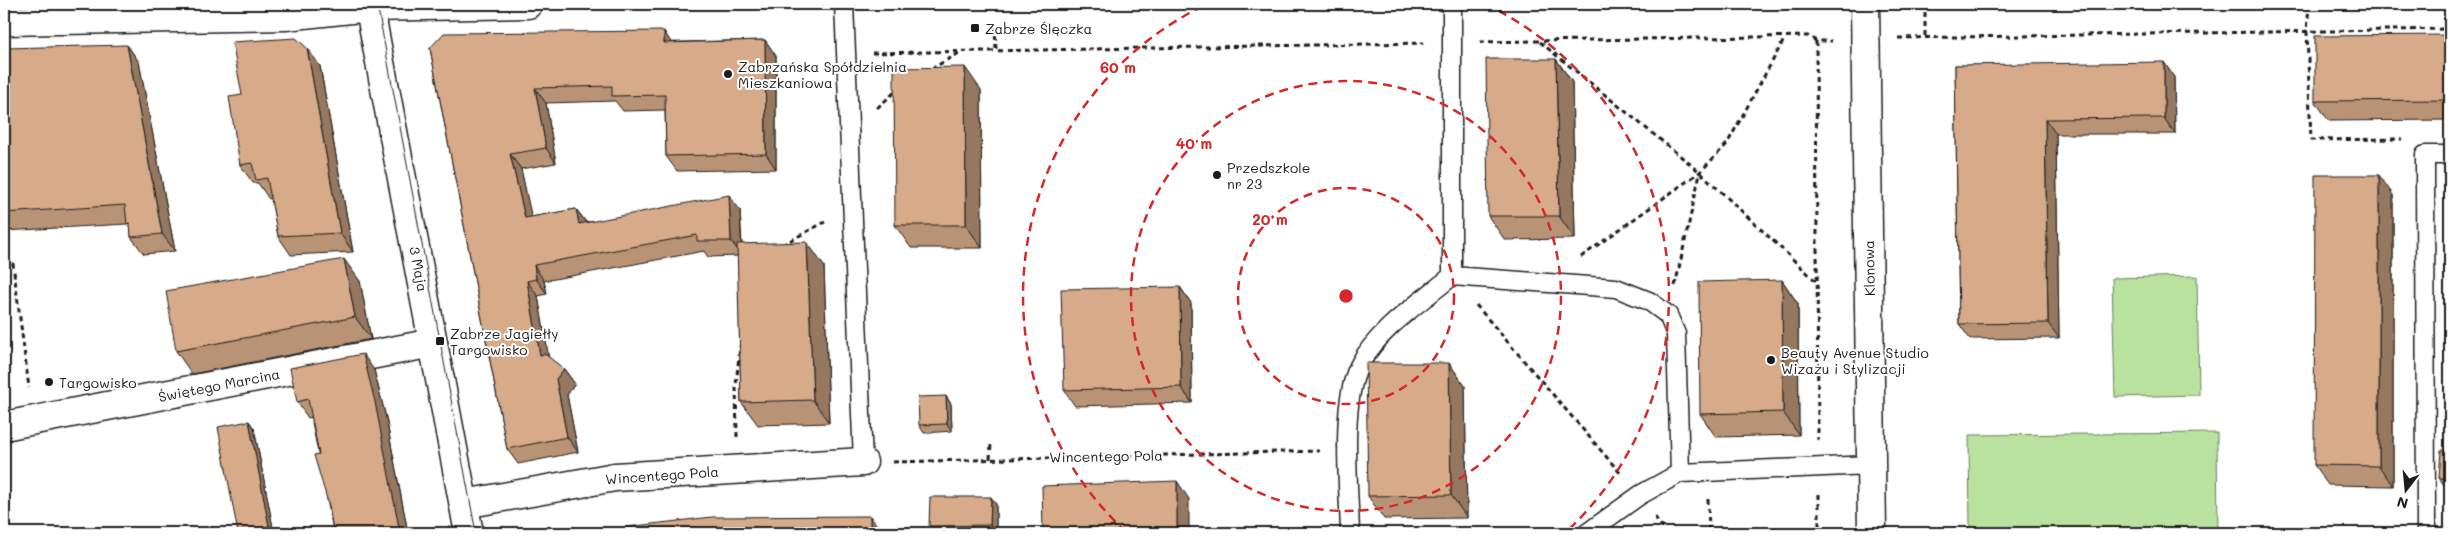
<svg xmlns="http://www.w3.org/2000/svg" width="2454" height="537" font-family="Mali,sans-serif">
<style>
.green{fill:#b9e29e;stroke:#6a7f5d}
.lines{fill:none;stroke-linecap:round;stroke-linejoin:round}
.service-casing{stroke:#1c1c1c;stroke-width:21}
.pedestrian-casing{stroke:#1c1c1c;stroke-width:31}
.minor-casing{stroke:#1c1c1c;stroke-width:31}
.tertiary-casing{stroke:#1c1c1c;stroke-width:31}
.path{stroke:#1c1c1c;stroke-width:3;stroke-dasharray:5 4;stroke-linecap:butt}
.service{stroke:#fff;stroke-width:18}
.pedestrian{stroke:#fff;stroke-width:28}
.minor{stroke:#fff;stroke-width:28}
.tertiary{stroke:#fff;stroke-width:28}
.tram{stroke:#1c1c1c;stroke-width:1}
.wall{fill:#b99376;stroke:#1c1c1c}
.shaded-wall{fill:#967860;stroke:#1c1c1c}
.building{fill:#d7ab89;stroke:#1c1c1c}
.ring{fill:none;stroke:#d62828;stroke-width:2.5;stroke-dasharray:9 6}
.poi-dot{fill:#1c1c1c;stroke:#fff;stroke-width:2}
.labels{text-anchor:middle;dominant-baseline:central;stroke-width:4;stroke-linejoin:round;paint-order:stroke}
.poi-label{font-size:14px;fill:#1c1c1c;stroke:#fff;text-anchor:start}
.street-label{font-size:14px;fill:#1c1c1c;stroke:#fff}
.centre{fill:#d62828;stroke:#fff;stroke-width:2.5}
.ring-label{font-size:15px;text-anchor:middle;font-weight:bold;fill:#d62828;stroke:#fff;stroke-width:4;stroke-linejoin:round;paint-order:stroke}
</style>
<rect width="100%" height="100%" fill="#fff"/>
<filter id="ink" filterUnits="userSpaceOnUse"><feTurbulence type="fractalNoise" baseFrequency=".02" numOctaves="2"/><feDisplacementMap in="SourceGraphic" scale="10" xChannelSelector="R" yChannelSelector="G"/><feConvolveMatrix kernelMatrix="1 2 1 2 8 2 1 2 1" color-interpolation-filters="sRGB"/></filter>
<g filter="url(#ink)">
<path class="green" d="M 2197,276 L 2199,395 L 2115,397 L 2112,278 Z
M 2217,433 L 2218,533 L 1970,533 L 1969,435 Z"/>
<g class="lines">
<defs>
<path id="service" d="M 844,4 L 863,462
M 1452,276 L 1452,4
M 1350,533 C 1349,489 1340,404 1359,366 C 1377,330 1421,302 1452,276 L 1616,288 L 1649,301 L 1668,315 L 1676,334 L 1680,473
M 1587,533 L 1640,495 L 1680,473 L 1871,465
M 2426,533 L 2425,155 L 2450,155"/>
<path id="pedestrian" d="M 4,426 L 433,343"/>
<path id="minor" d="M 1865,4 L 1872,533
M 4,21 L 285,16 L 370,7 L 528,4
M 464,504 L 615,477 L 863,462"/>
<path id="tertiary" d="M 369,4 L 469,533"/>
</defs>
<use href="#service" class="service-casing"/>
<use href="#pedestrian" class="pedestrian-casing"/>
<use href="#minor" class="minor-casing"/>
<use href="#tertiary" class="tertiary-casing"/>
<path class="path" d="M 1925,4 L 1925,37
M 2309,4 L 2307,32 L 2311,140 L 2402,139
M 995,26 L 996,51
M 1898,38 L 2450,29
M 1816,41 L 1818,440
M 1480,42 L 1808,36 L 1816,41 L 1832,41
M 1540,42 L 1700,172 L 1817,282
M 872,53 L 1424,43
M 931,69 L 963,51
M 877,108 L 896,91
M 782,245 L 825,222
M 1581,257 L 1700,172 L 1727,144 L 1785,38
M 4,259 L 13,264 L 29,388
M 1675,286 L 1700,173
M 1476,305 L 1622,475
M 737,437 L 736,385 L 740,346
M 990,459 L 991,444
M 893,462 L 1319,451
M 1819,494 L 1819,533
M 1708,499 L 1709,533
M 1655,517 L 1666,533
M 107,533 L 127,529"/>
<use href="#service" class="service"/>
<use href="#pedestrian" class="pedestrian"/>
<use href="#minor" class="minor"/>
<use href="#tertiary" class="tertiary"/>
<path class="tram" d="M 377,4 L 476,533"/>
</g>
<path class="wall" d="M 2450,35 L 2450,120 L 2329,121 L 2315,101 Z
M 765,40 L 776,56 L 776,169 L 677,171 L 666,156 L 665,110 L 623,111 L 615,101 L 546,103 L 556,163 L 521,169 L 531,217 L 576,209 L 586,222 L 740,210 L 742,244 L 824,266 L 829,423 L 758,425 L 741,402 L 738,256 L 708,257 L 704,251 L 544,281 L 547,294 L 538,296 L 548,357 L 564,369 L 575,384 L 567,395 L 578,452 L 518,464 L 507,449 L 430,48 Z
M 127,45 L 139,62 L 175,251 L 144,254 L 131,237 L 131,229 L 127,224 L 4,231 L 4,184 L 6,184 Z
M 307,48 L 320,66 L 353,252 L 291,255 L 278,236 L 271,198 L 269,199 L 258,183 L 253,183 L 240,165 L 242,95 Z
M 1556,59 L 1572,82 L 1575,239 L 1505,240 L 1488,216 Z
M 1955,65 L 2174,77 L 2175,134 L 2056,134 L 2059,338 L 1970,339 L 1959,324 Z
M 981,90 L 982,248 L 911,248 L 895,225 Z
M 2393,195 L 2393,486 L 2328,485 L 2314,465 Z
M 1782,280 L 1798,304 L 1799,435 L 1716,437 L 1700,414 Z
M 360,281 L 371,339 L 192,374 L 176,351 Z
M 1180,287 L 1191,303 L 1192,403 L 1075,406 L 1064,390 Z
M 1449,363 L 1465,386 L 1467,518 L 1384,519 L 1368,496 Z
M 374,370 L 386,418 L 408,533 L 332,533 L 333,530 L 311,417 L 308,418 L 297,402 Z
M 946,396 L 951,404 L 952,431 L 924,433 L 919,425 Z
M 254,428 L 274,533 L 238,533 Z
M 2450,450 L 2450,486 L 2444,485 L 2439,478 Z
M 996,504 L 996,532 L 934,533 L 929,526 Z"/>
<path class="shaded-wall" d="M 664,31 L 674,47 L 664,43 Z
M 765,40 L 776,56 L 776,169 L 766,154 Z
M 127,45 L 139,62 L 175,251 L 162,234 Z
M 307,48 L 320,66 L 353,252 L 340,233 Z
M 1556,59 L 1572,82 L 1575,239 L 1559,216 Z
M 2164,62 L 2174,77 L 2175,134 L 2164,118 Z
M 965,67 L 981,90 L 982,248 L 966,225 Z
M 535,88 L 546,103 L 556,163 L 546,148 Z
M 2045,119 L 2056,134 L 2059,338 L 2048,323 Z
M 510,154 L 521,169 L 535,233 L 525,218 Z
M 2379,175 L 2393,195 L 2393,486 L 2379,466 Z
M 729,195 L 740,210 L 742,256 L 731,241 Z
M 576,209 L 587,224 L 579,224 Z
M 807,242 L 824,266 L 829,423 L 813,400 Z
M 344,259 L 360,281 L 371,339 L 355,317 Z
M 534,265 L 544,281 L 547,294 L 536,279 Z
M 1782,280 L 1798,304 L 1799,435 L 1783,412 Z
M 527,281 L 538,296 L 551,370 L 540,355 Z
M 1180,287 L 1191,303 L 1192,403 L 1181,387 Z
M 363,354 L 374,370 L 386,418 L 408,533 L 400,533 Z
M 1449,363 L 1465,386 L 1467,518 L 1451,495 Z
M 564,369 L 575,384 L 567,395 L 578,452 L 567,437 L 556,379 Z
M 946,396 L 951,404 L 952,431 L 947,424 Z
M 249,421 L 254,428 L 274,533 L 269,526 Z
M 1177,481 L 1189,499 L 1189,533 L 1177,533 Z
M 991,497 L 996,504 L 996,532 L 990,525 Z
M 870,516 L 879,528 L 879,533 L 870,533 Z"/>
<path class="building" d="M 664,31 L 664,43 L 765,40 L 766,154 L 666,156 L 665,95 L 612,96 L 612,86 L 535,88 L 546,148 L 510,154 L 525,218 L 576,209 L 579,224 L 729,195 L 731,241 L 697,241 L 697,235 L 534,265 L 536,279 L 527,281 L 540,355 L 545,354 L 564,369 L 556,379 L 567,437 L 507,449 L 430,48 L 444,33 Z
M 2450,35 L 2450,100 L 2315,101 L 2315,36 Z
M 296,38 L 307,48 L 340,233 L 278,236 L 267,178 L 256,180 L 252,163 L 240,165 L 229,97 L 242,95 L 232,42 Z
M 127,45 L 162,234 L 131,237 L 130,223 L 127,224 L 125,205 L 4,213 L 4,184 L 6,184 L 4,161 L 4,48 Z
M 1486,59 L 1556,59 L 1559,216 L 1488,216 Z
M 2164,62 L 2164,118 L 2045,119 L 2048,323 L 1959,324 L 1955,65 Z
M 965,67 L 966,225 L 895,225 L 894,68 Z
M 2315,175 L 2379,175 L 2379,466 L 2314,465 Z
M 807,242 L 813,400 L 741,402 L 737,244 Z
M 344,259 L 355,317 L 176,351 L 166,291 Z
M 1782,280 L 1783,412 L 1700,414 L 1699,282 Z
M 1180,287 L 1181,387 L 1064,390 L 1061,289 Z
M 363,354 L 375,402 L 400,533 L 332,533 L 333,530 L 329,506 L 314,455 L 319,454 L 308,399 L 297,402 L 290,368 Z
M 1366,363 L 1449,363 L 1451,495 L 1368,496 Z
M 946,396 L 947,424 L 919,425 L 918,397 Z
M 249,421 L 269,526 L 238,533 L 218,427 Z
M 2441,450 L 2450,450 L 2450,479 L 2439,478 Z
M 1177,481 L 1177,533 L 1043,533 L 1042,486 Z
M 930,497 L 991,497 L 990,525 L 929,526 Z
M 870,516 L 870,533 L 602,533 L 635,526 L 712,517 Z"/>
</g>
<g class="ring">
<circle cx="1346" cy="296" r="108"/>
<circle cx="1346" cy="296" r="215"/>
<path d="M1126 532A323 323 0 0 1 1207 4M1485 4A323 323 0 0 1 1566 532"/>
</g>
<g class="poi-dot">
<rect x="970" y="23" width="10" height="10" rx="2.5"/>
<circle cx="728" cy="74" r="5"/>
<circle cx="1217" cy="175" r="5"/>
<rect x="435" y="336" width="10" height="10" rx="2.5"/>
<circle cx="1771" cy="360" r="5"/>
<circle cx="49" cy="382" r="5"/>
</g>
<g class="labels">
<g class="poi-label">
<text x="985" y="28">Zabrze Ślęczka</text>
<text x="738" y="66">Zabrzańska Spółdzielnia<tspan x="738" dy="16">Mieszkaniowa</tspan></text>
<text x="1227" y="167">Przedszkole<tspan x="1227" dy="16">nr 23</tspan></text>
<text x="450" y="333">Zabrze Jagiełły<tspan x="450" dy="16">Targowisko</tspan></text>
<text x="1781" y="352">Beauty Avenue Studio<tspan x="1781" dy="16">Wizażu i Stylizacji</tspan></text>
<text x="59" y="382">Targowisko</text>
</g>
<g class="street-label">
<text transform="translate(1869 268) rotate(-91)">Klonowa</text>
<text transform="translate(419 269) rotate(79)">3 Maja</text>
<text transform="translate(219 385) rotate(-11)">Świętego Marcina</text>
<text transform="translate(1106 456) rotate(-1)">Wincentego Pola</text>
<text transform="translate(662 475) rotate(-4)">Wincentego Pola</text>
</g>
</g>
<circle cx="1346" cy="296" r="8" class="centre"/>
<g class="ring-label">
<text x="1118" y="73">60 m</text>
<text x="1194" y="149">40 m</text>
<text x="1270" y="225">20 m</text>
</g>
<rect width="2454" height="537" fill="none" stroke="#fff" stroke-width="20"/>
<rect x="10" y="10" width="2434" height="517" fill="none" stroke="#1c1c1c" stroke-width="2" filter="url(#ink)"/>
<g transform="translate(2406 490) rotate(196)" stroke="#ffffff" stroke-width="4" paint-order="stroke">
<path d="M0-4L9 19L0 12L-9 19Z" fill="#1c1c1c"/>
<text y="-8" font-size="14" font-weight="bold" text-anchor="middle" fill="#1c1c1c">N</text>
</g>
</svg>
